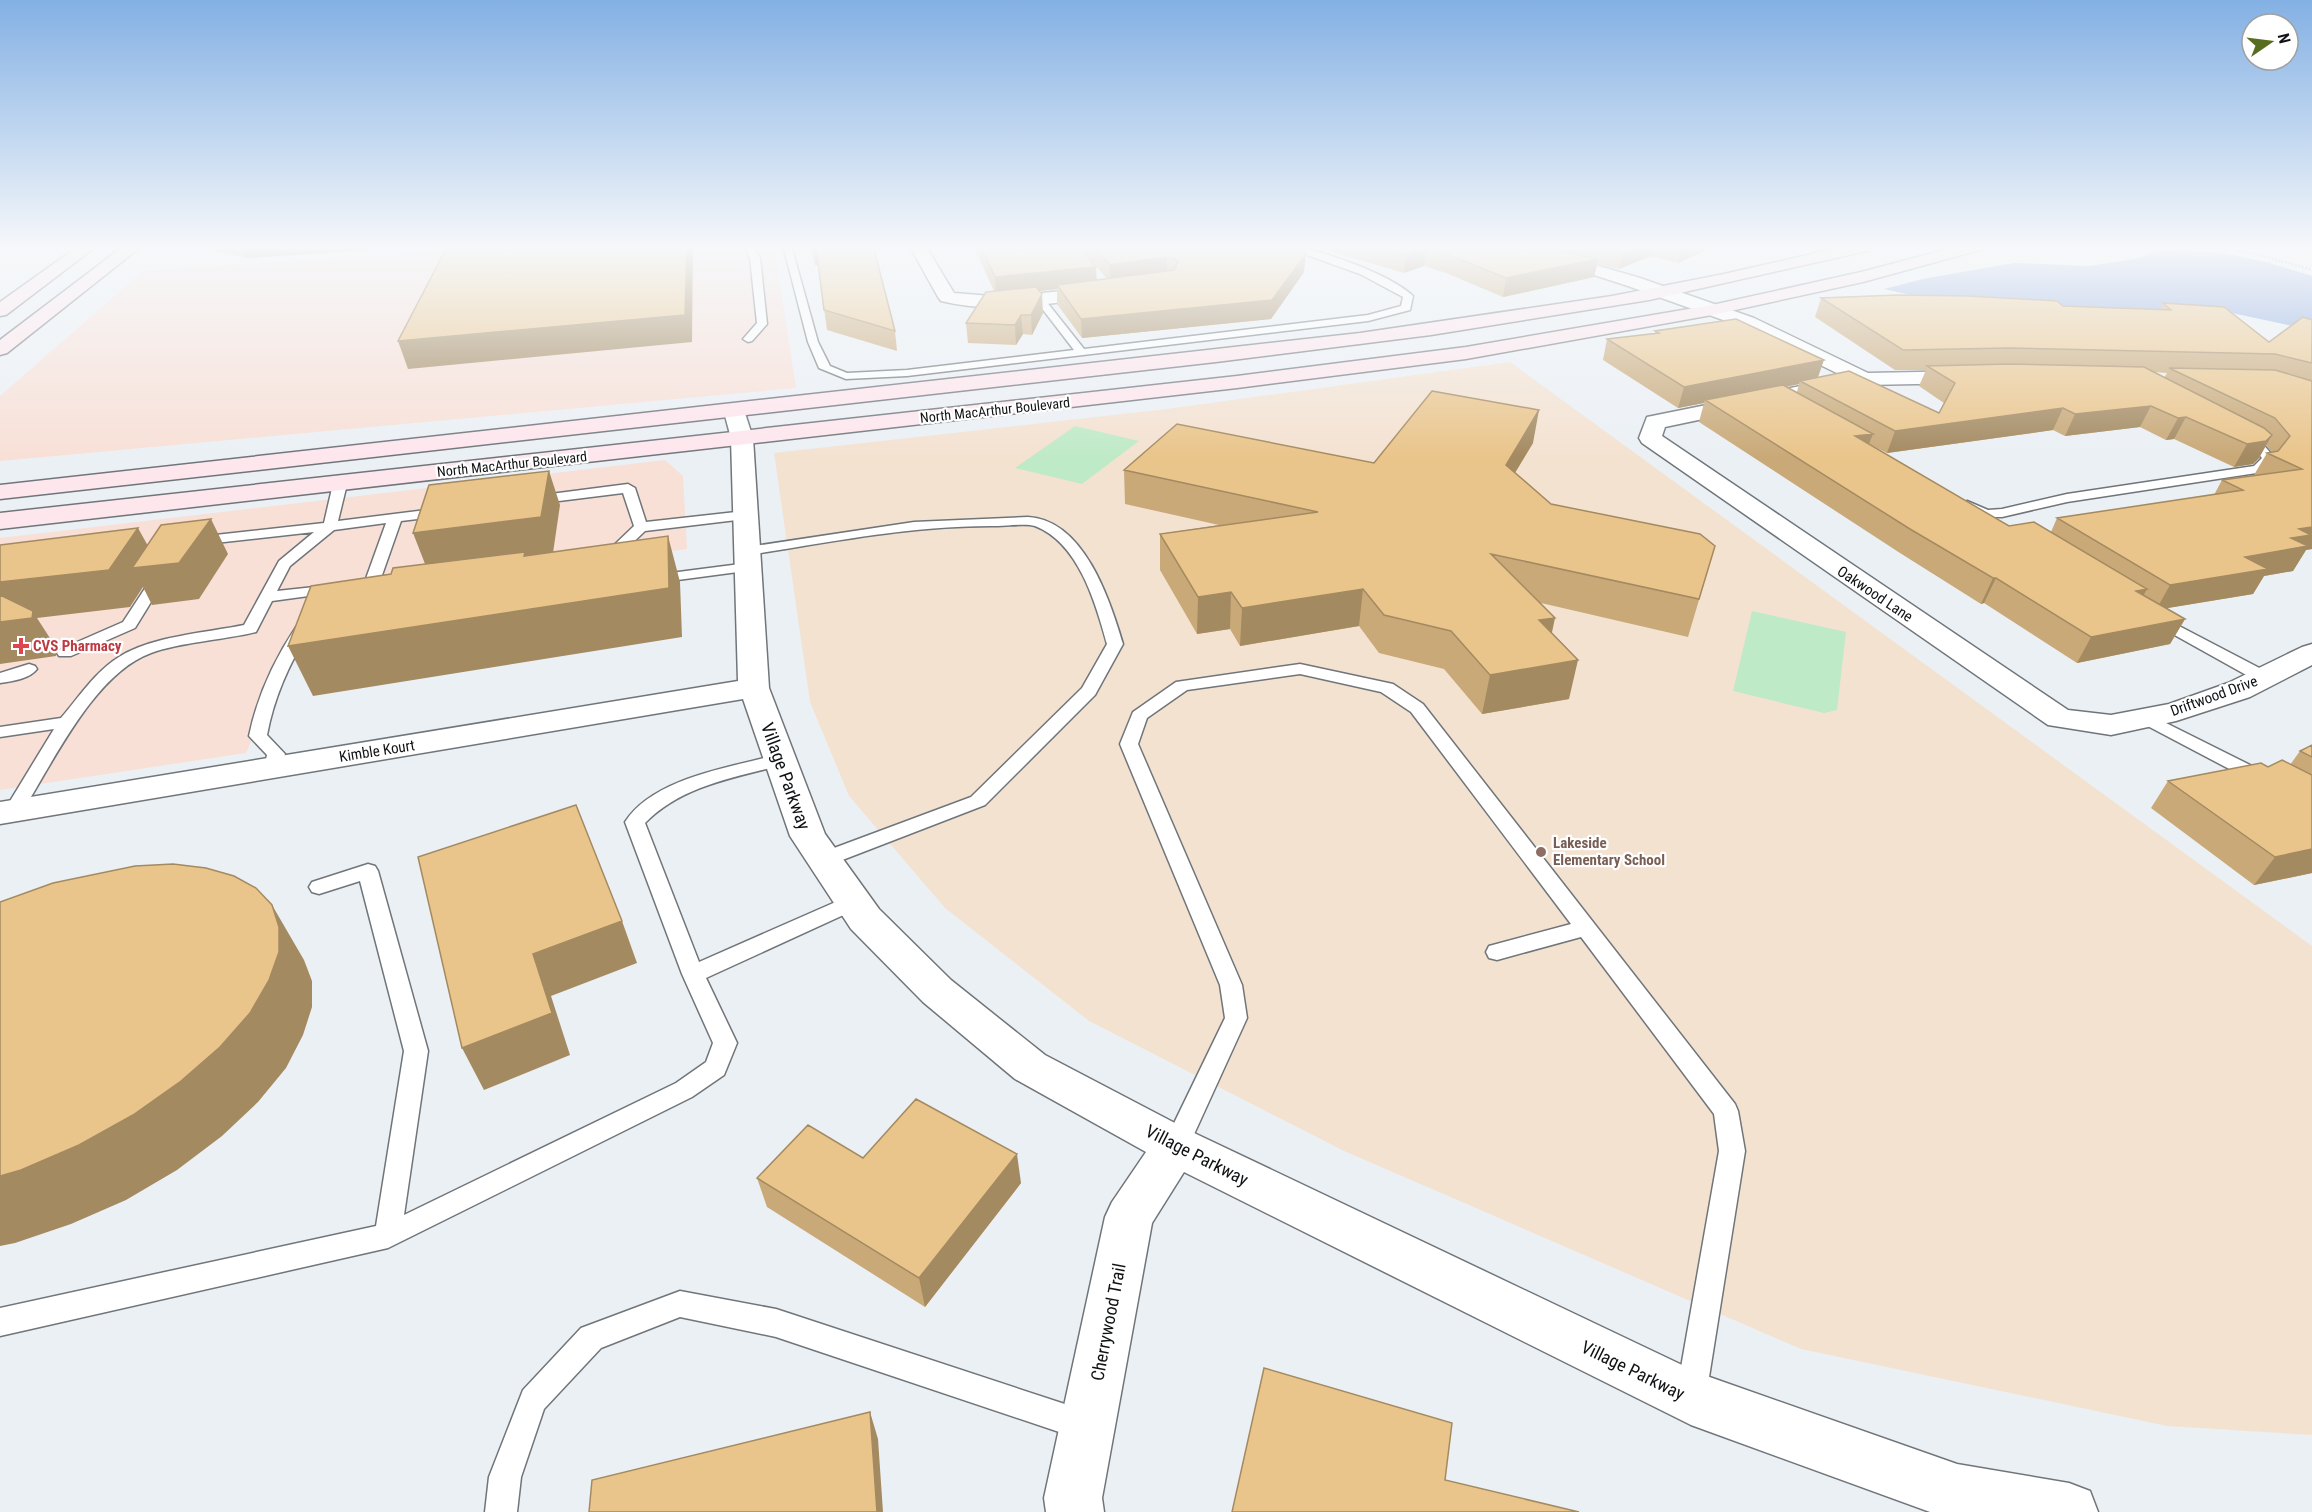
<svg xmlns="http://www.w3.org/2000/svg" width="2312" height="1512" font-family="'Roboto Condensed',sans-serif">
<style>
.commercial{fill:#f8e0d7}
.education{fill:#f4e2d1}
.green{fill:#bfeac7}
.water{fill:#8ca9df}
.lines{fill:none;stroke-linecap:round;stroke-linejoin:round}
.service-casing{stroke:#707579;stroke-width:3}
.minor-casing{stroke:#707579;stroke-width:3}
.secondary-casing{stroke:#707579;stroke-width:3}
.path{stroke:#8a8e92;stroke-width:2;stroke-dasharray:1.5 2;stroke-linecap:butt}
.service{fill:#fff;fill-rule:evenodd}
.minor{fill:#fff;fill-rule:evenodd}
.secondary{fill:#fee6ed;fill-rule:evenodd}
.wall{fill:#c9a978;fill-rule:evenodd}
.shaded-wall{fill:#a48a61}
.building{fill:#eac58b;stroke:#a48a61;stroke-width:1.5}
.health-dot{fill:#e0444e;stroke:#fff;stroke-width:2}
.education-dot{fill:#8d6e63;stroke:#fff;stroke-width:2}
.labels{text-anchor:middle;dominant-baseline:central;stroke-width:4.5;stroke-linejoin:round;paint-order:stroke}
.far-street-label{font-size:14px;fill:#101214;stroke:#fff}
.street-label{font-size:15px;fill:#101214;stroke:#fff}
.health-label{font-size:15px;font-weight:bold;fill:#be3a42;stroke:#fff;text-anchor:start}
.education-label{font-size:15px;font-weight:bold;fill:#785e54;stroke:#fff;text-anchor:start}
.near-street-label{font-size:18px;fill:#101214;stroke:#fff}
</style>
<rect width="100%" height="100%" fill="#ebf0f5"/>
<path class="commercial" d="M 506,245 L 774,245 L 796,388 L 0,461 L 0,396 L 143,271 L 477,249 Z
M 665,460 L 683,476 L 687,549 L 312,601 L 246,753 L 0,790 L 0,538 Z"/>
<path class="education" d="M 1510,362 L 2312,946 L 2312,1435 L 2167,1426 L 1801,1349 L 1344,1151 L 1089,1021 L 945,908 L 849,796 L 810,702 L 774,453 L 1167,409 Z"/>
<path class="green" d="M 1075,426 L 1139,441 L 1082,484 L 1015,468 Z
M 1752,611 L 1846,632 L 1837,710 L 1824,713 L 1733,691 Z"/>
<path class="water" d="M 2160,250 L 2223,253 L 2266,262 L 2312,276 L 2312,330 L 2232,313 L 2153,316 L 1955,305 L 1884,289 L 1923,279 L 2014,263 L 2089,266 L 2135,259 Z"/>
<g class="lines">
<defs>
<path id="service" d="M 744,245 L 752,245 L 760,258 L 767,324 L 752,341 L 748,342 L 743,339 L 757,323 L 750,258 Z
M 783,245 L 791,245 L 818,342 L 830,366 L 847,373 L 907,370 L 1074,350 L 1034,298 L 1039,295 L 1042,296 L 1084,349 L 1368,315 L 1401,306 L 1403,297 L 1360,274 L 1279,245 C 1311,245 1390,274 1413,296 L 1410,310 L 1368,321 L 907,376 L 846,379 L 819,368 L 808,342 Z
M 2242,434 L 2261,442 L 2275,458 L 2263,472 L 2067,502 L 2002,517 L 1981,517 L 1960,505 L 1967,501 L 1988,510 L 2002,509 L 2067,494 L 2254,466 L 2262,458 L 2253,448 L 2238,441 L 2238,435 Z
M 340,480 L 347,484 L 338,521 L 442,508 L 449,512 L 442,516 L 401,521 L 381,578 L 393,578 L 395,581 L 393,584 L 371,588 L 364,584 L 386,523 L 334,530 L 290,566 L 277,591 L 333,585 L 338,586 L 340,589 L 338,592 L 272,601 L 256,632 C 224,640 181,642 151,653 C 93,674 52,765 20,815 L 13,817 L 6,815 L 4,811 L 54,729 L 0,737 L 0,727 L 61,718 C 79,697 96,671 119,657 C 152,636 205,633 244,625 L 279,561 L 314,532 L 197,545 L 190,541 L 197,537 L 324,523 L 333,484 Z
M 628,484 L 635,488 L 646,522 L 745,511 L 752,515 L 745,519 L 645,531 L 621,554 L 601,555 L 599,552 L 601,549 L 612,547 L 634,526 L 623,493 L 535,504 L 528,500 L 535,496 Z
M 1028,517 C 1084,520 1110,600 1123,644 L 1095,695 L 985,805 L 832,864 L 825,866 L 818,864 L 815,859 L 818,854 L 971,797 L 1082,688 L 1107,644 C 1096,604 1079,543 1035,526 C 1025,523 1009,526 998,526 C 914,525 831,542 748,555 L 741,551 L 748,547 L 914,522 Z
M 748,563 L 753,564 L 755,567 L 753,570 L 655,583 L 648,579 L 655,575 Z
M 160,572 L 167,576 L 135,628 L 71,656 L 59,656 L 57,653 L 59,650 L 123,622 L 155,573 Z
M 2158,615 L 2269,673 L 2271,677 L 2269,681 L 2257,681 L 2153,623 L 2150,620 Z
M 302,625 L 310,630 C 290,662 274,697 267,735 L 285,754 L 279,772 L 267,772 L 264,768 L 267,755 L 249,736 C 257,697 274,660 296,627 Z
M 29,664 L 35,666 L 37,669 C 29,679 13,681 0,683 L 0,673 Z
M 1300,664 L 1393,684 L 1423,704 L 1735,1104 L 1738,1111 L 1745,1151 L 1706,1396 L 1701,1406 L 1691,1411 L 1681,1406 L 1676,1396 L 1719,1151 L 1714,1114 L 1581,937 L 1497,960 L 1489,958 L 1486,952 L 1489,946 L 1571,924 L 1411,712 L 1381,692 L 1300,674 L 1187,690 L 1147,718 L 1138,744 L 1242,985 L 1247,1018 L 1185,1154 L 1176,1157 L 1167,1154 L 1163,1146 L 1225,1018 L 1220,985 L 1120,744 L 1133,712 L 1176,682 Z
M 2146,713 L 2268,774 L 2270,778 L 2268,782 L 2254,782 L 2140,722 L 2137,718 L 2140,714 Z
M 780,754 L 786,756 L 789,760 L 786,764 C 737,777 682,785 645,823 L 699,962 L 847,897 L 854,895 L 861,897 L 864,902 L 861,907 L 706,978 L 737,1043 L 724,1075 L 692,1097 L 388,1248 L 0,1336 L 0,1308 L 376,1226 L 404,1051 L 360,881 L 319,894 L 312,892 L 309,887 L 312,882 L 368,864 L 375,866 L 378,871 L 428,1051 L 404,1215 L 676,1083 L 706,1062 L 713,1043 L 682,974 L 625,822 C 654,777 733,767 780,754 Z
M 680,1291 L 776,1309 L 1083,1410 L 1094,1414 L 1098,1425 L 1094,1436 L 1083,1440 L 776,1337 L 680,1317 L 601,1348 L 544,1409 L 521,1477 L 517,1512 L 485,1512 L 489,1477 L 523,1390 L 581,1328 Z"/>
<path id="minor" d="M 909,245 L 925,245 L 954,293 L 1004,297 L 1100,287 L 1106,288 L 1109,292 L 1106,296 L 1100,297 C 1047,304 994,314 941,301 L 938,297 Z
M 1466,245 L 1498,245 L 1592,264 L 1640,278 L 1754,318 L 1868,373 L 1968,371 L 1975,373 L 1978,377 L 1975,381 L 1968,383 L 1865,385 L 1665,427 L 1662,436 L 2068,710 L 2111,715 L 2169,704 L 2228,683 L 2302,647 L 2312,644 L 2312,665 L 2250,697 L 2176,721 L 2111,735 L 2048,725 L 1642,443 L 1639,438 L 1647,417 L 1845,377 L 1740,326 L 1628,286 L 1588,273 L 1468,248 Z
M 735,406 L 743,407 L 753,438 L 769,688 L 825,834 L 879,909 L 951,980 L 1045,1055 L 1192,1132 L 1701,1374 L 1957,1464 L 2069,1483 L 2090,1491 L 2098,1512 L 1930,1512 L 1691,1425 L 1184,1172 L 1152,1223 L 1102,1498 L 1104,1512 L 1046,1512 L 1044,1498 L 1105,1217 L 1112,1202 L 1146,1152 L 1015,1079 L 923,1002 L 851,929 L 790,836 L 743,699 L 0,824 L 0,802 L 738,681 L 731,438 L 724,412 L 727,407 Z"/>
<path id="secondary" d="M 80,245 L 98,245 L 6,315 L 0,316 L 0,302 Z
M 125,245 L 143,245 L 7,353 L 0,355 L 0,340 Z
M 1851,245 L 1879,245 L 1871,250 L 1649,300 L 1431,335 L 1216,362 L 0,499 L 0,485 L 1360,333 L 1612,296 L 1724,274 Z
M 1963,245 L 1989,245 L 1987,248 L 1863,282 L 1712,315 L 1466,359 L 1237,388 L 0,529 L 0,513 L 1237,376 L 1466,347 L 1712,305 L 1861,272 Z"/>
</defs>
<use href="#service" class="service-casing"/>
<use href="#minor" class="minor-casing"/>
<use href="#secondary" class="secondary-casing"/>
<path class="path" d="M 2203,245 L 2260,255 L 2312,270"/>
<use href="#service" class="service"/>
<use href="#minor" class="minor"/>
<use href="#secondary" class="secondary"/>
</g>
<path class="wall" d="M 201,245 L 448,245 L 246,258 L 202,248 Z
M 810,245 L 873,245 L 895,331 L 897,351 L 827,330 L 818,265 L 815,265 Z
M 965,245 L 1078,245 L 1096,280 L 1106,278 L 1079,245 L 1296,245 L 1304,272 L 1271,319 L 1082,338 L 1057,304 L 1057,289 L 1039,291 L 1043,313 L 1032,335 L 1023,334 L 1016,345 L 968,343 L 966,323 L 994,291 L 973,245 L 966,246 Z
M 1309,245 L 1718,245 L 1678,263 L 1651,256 L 1619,269 L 1597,265 L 1594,277 L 1503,297 L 1446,273 L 1424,266 L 1404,273 Z
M 2303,245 L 2312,245 L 2312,249 Z
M 1821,298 L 2160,310 L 2163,303 L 2269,342 L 2312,320 L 2312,549 L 2306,550 L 2293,571 L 2264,576 L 2253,594 L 2167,608 L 2185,619 L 2170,644 L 2077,663 L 1984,603 L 1981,604 L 1900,553 L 1699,422 L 1704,403 L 1678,408 L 1603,360 L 1607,339 L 1655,334 L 1655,331 L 1818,377 L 1939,413 L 1944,403 L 1919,386 L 1926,370 L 1895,370 L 1815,317 ZM 2153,372 L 2167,373 L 2164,378 ZM 1799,384 L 1797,392 L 1786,387 ZM 2140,427 L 2166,440 L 2174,439 L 2234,467 L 2253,464 L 2259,458 L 2266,445 L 2272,452 L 2267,453 L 2254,475 L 2222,480 L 2214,495 L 2057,518 L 2051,532 L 2009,526 L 1869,444 L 1887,453 L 2053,430 L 2065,436 Z
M 1533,443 L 1515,473 L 1551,504 L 1715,546 L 1688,637 L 1541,603 L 1552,633 L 1569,699 L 1482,714 L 1444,669 L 1379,653 L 1359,626 L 1240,646 L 1230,629 L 1197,634 L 1160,570 L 1160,534 L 1219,525 L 1125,504 L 1124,470 L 1374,463 Z
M 2312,745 L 2312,873 L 2254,885 L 2151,808 L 2168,781 L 2290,765 L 2300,751 Z
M 863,1158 L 1021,1183 L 925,1307 L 767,1207 L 757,1178 Z"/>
<path class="shaded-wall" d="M 240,245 L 448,245 L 246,258 Z
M 687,245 L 693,245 L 692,342 L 408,369 L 398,341 Z
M 1639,245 L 1654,245 L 1651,256 L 1619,269 L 1623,251 Z
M 1682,245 L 1718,245 L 1678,263 Z
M 812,247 L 816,247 L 818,265 L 815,265 Z
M 1427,248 L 1424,266 L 1404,273 L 1406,255 Z
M 1306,254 L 1304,272 L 1271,319 L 1082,338 L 1081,319 Z
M 1167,257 L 1167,275 L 1110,284 L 1110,265 Z
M 1598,259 L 1594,277 L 1503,297 L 1506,278 Z
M 1096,267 L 1097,285 L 1057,285 L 1057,289 L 996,296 L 995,277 Z
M 1042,294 L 1043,313 L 1032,335 L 1031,315 Z
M 1021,315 L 1023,334 L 1016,345 L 1015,325 Z
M 1824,360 L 1817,380 L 1800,381 L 1799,384 L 1708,402 L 1705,400 L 1704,403 L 1678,408 L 1684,387 Z
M 2151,406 L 2140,427 L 2065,436 L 2075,414 Z
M 2063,408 L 2053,430 L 1887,453 L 1895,431 Z
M 1539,410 L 1533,443 L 1499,499 L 1506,465 Z
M 2186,417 L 2174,439 L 2166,440 L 2178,418 Z
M 1873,434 L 1864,456 L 1855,436 Z
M 2272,435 L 2259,458 L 2253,464 L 2234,467 L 2247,444 Z
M 549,471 L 560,505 L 553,553 L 427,569 L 413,533 Z
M 211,519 L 228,554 L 199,599 L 152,605 L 143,587 L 130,607 L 37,618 L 57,649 L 56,656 L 0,664 L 0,582 L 138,528 L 158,564 Z
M 2312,527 L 2312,549 L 2306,550 L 2293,571 L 2264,576 L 2253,594 L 2156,610 L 2170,585 L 2291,538 L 2299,529 Z
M 668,536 L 680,582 L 682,637 L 313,696 L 288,646 Z
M 1993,578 L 1996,578 L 1984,603 L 1981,604 Z
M 1363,589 L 1359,626 L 1240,646 L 1242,608 Z
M 2147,589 L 2133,614 L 2136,591 Z
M 1231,592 L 1230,629 L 1197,634 L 1198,597 Z
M 1555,618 L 1547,656 L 1539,620 Z
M 2185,619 L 2170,644 L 2077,663 L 2091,637 Z
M 1578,660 L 1569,699 L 1482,714 L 1490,675 Z
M 2312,849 L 2312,873 L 2254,885 L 2275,857 Z
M 272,905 L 304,960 L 312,981 L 312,1007 L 303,1035 L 286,1068 L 258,1102 L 222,1136 L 177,1170 L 126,1200 L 71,1224 L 15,1243 L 0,1246 L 0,1176 Z
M 622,921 L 637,963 L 551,996 L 570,1055 L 484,1090 L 462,1048 L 533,954 Z
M 1017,1154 L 1021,1183 L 925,1307 L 919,1278 Z
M 870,1412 L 878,1439 L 883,1512 L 877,1512 Z"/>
<path class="building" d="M 448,245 L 687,245 L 685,315 L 398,341 Z
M 811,245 L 873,245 L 895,331 L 824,310 L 816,247 L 812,247 Z
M 980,245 L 1078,245 L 1096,267 L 995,277 Z
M 1093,245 L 1296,245 L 1306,254 L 1272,300 L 1081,319 L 1057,285 L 1174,270 L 1178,262 L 1174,258 L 1167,257 L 1110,265 Z
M 1371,245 L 1529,245 L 1598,259 L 1506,278 L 1449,255 L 1427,248 L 1406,255 Z
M 1592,245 L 1639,245 L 1623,251 Z
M 1036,287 L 1042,294 L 1031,315 L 1021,315 L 1015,325 L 966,323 L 986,292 Z
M 1898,295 L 1968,296 L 2057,301 L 2063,306 L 2171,310 L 2163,303 L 2224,307 L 2269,342 L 2303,317 L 2312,320 L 2312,363 L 2275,354 L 2009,348 L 1903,350 L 1821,298 Z
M 1736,319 L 1824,360 L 1684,387 L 1607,339 L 1659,333 L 1655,331 Z
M 2009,364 L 2144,367 L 2264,428 L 2272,435 L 2266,441 L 2247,444 L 2186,417 L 2178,418 L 2151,406 L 2075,414 L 2063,408 L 1895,431 L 1800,381 L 1849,371 L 1939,413 L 1955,383 L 1927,366 Z
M 2169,368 L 2275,370 L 2312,381 L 2312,527 L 2299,529 L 2311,535 L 2291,538 L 2308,546 L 2245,557 L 2268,569 L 2170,585 L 2057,518 L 2243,490 L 2222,480 L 2302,469 L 2267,453 L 2278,451 L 2290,436 L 2275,418 Z
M 1783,385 L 1873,434 L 1855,436 L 2009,526 L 2034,522 L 2147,589 L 2136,591 L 2185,619 L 2091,637 L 1996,578 L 1993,578 L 1910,529 L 1705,400 Z
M 1432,391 L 1539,410 L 1506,465 L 1551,504 L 1700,534 L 1715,546 L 1699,599 L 1491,554 L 1555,618 L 1539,620 L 1578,660 L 1490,675 L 1451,631 L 1384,615 L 1363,589 L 1242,608 L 1231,592 L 1198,597 L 1160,534 L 1318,512 L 1124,470 L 1177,424 L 1374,463 Z
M 549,471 L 541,517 L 413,533 L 429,485 Z
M 211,519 L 179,563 L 132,568 L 161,525 Z
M 138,528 L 109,570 L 0,582 L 0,545 Z
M 668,536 L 669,588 L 288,646 L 311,586 L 391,574 L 393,568 L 525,552 L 524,556 Z
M 0,595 L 33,611 L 32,618 L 0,622 Z
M 2312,745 L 2312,757 L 2300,751 Z
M 2282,760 L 2312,775 L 2312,849 L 2275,857 L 2168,781 L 2261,763 L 2268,767 Z
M 576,805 L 622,921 L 533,954 L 552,1013 L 462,1048 L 418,857 Z
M 173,864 L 206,868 L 234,876 L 256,888 L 272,905 L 279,927 L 279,952 L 269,980 L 250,1013 L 220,1047 L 181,1081 L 133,1115 L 79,1145 L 21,1170 L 0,1176 L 0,902 L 53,883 L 135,866 Z
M 916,1099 L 1017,1154 L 919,1278 L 757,1178 L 808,1125 L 863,1158 Z
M 1264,1368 L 1452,1423 L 1445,1480 L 1579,1512 L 1232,1512 Z
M 870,1412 L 877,1512 L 589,1512 L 592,1480 Z"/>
<linearGradient id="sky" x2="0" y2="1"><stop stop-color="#83b0e4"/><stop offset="0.54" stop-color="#f6f8fa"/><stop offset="1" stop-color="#f6f8fa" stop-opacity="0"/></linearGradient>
<rect width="2312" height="457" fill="url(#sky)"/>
<path class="health-dot" d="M18 637h6v6h6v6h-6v6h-6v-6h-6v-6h6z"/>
<circle class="education-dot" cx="1541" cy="852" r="6"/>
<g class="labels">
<g class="far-street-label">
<text transform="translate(995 410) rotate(-6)">North MacArthur Boulevard</text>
<text transform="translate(512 464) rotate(-6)">North MacArthur Boulevard</text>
</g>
<g class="street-label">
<text transform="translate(1875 594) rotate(34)">Oakwood Lane</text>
<text transform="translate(2214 696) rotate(-20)">Driftwood Drive</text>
<text transform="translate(377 751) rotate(-9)">Kimble Kourt</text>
</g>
<g class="health-label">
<text x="33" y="646">CVS Pharmacy</text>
</g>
<g class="education-label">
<text x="1553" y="843">Lakeside<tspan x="1553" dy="17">Elementary School</tspan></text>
</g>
<g class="near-street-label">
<text transform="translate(786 776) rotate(70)">Village Parkway</text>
<text transform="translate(1197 1155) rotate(27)">Village Parkway</text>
<text transform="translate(1108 1322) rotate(-79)">Cherrywood Trail</text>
<text transform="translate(1633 1370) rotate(26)">Village Parkway</text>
</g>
</g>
<g transform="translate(2270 42) rotate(76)"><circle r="28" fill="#ffffff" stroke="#9fa0a1" stroke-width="1.5"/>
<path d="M0-4.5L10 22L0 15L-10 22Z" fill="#586e1f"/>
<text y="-9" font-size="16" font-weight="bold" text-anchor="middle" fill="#101214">N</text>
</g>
</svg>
